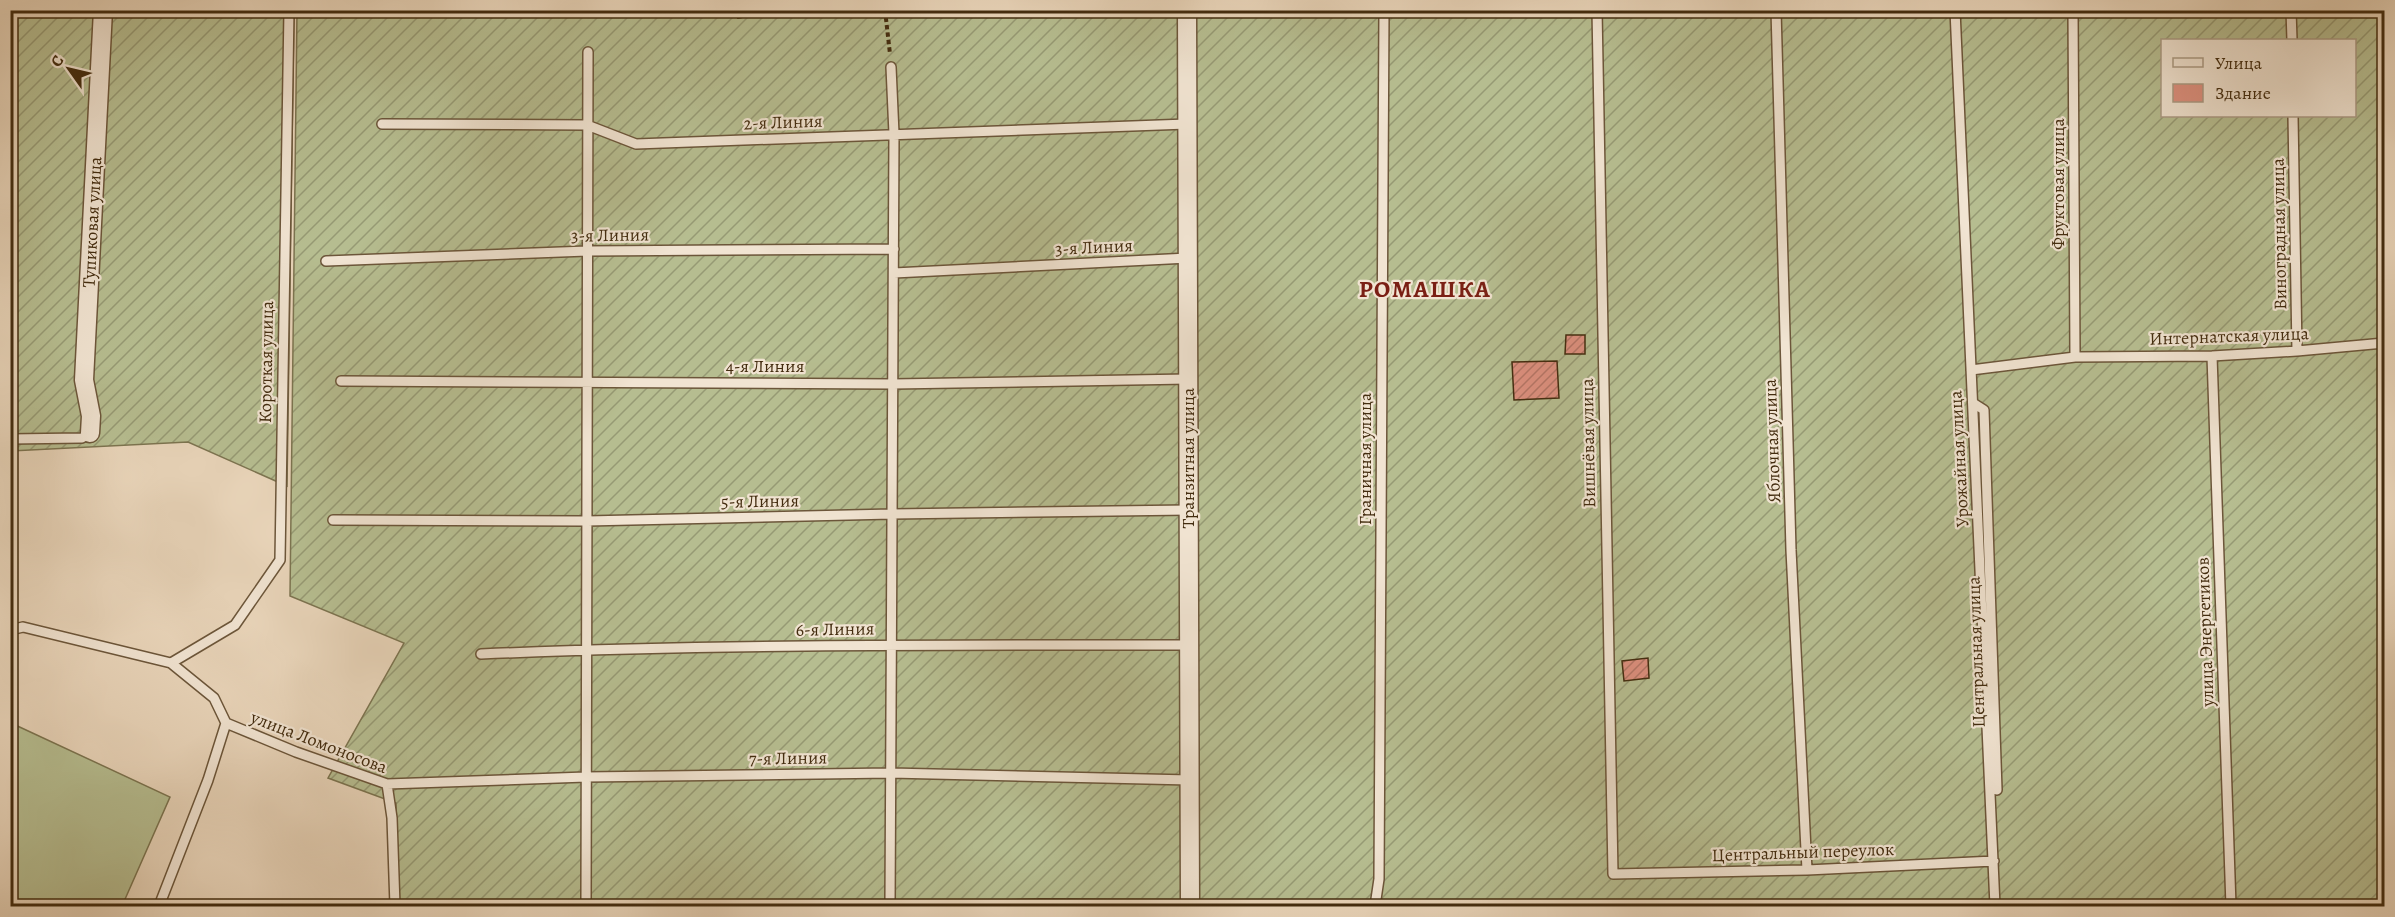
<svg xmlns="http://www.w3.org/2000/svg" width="2395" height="917" font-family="Alegreya,serif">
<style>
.grass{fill:#b6bd90;stroke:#7c7450;stroke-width:1.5}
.garden{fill:url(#garden-furrows);stroke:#7c7450;stroke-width:1.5;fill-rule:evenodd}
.building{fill:url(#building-hatch);stroke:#432c0f;stroke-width:1.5}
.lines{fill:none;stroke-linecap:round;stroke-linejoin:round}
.lane-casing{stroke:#6c563a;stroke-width:12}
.street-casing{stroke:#6c563a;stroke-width:21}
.path{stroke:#432c0f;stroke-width:4;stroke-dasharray:4.5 3;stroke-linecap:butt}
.lane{stroke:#f1e4d2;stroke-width:9}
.street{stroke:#f1e4d2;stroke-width:18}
.labels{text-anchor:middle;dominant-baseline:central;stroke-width:4.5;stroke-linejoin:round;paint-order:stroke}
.street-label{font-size:18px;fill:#432c0f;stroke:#f1e4d2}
.district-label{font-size:24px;font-weight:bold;letter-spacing:1.5px;fill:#7a1f14;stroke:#f1e4d2}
</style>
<defs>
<pattern id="garden-furrows" width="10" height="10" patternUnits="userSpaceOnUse" patternTransform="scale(1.5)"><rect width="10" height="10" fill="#b6bd90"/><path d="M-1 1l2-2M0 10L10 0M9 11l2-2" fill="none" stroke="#969a74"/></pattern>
<pattern id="building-hatch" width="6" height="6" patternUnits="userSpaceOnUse" patternTransform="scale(1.5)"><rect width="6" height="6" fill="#dd907f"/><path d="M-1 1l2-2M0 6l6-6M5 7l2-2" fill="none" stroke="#b57666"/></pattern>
</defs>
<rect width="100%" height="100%" fill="#e9d5ba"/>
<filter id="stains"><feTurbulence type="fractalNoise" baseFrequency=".00333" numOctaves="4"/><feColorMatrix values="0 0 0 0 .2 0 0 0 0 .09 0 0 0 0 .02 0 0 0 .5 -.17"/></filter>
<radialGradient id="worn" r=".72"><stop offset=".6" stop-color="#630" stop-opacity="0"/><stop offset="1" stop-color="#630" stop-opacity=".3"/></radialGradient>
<path class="grass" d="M 11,723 L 170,797 L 122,906 L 11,906 Z"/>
<path class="garden" d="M 11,11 L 294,11 L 287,486 L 188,442 L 11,451 Z
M 297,11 L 2384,11 L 2384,906 L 399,906 L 396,803 L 328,778 L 404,643 L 290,596 ZM 2162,40 L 2354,40 L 2354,116 L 2162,116 Z"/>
<path class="building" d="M 1566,335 L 1585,335 L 1585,354 L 1565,354 Z
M 1557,361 L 1559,398 L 1514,400 L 1512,362 Z
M 1648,658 L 1649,678 L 1624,681 L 1622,661 Z"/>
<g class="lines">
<defs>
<path id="lane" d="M 1597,10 L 1613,874 L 1807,870 L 1994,861
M 1776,10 L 1791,550 L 1807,870
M 1955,10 L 1995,906
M 2073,10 L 2075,357
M 2291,10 L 2292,40
M 2293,116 L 2297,351
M 382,124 L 587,125 L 636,144 L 1187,124
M 326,261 L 587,251 L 894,249
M 894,273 L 1188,258
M 2212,356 L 2231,906
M 1971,370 L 2075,357 L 2212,356 L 2297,351 L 2384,343
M 341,381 L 893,384 L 1188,379
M 1973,403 L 1984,410 L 1997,790
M 10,439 L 82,438 L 90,433
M 333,520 L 587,521 L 892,514 L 1189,510
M 10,630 L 23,627 L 171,663 L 214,698 L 226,723 L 296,752 L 387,784 L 392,818 L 395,906
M 481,654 C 717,644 953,645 1189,645
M 171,663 L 235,625 L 280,560 L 289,10
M 387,784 L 586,777 L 891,773 L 1190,780
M 159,906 L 208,780 L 226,723
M 586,906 L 588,52
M 890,906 L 894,134 L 891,67
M 977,906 L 1041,904 L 1190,905
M 1375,906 L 1379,879 L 1384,10"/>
<path id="street" d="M 1187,10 L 1190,906
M 90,433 L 91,416 L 84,380 L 103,10"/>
</defs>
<use href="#lane" class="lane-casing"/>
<use href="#street" class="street-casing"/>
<path class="path" d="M 716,10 L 738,17 L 777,10
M 885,10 L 890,54"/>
<use href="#lane" class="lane"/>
<use href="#street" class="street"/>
</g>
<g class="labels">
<g class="street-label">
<text transform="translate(783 122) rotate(-2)">2-я Линия</text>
<text transform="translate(2058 184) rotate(-90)">Фруктовая улица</text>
<text transform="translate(92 222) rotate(-87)">Тупиковая улица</text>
<text transform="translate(2279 234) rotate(-91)">Виноградная улица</text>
<text transform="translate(610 235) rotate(-1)">3-я Линия</text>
<text transform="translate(1094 247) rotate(-3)">3-я Линия</text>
<text transform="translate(2229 336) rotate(-2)">Интернатская улица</text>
<text transform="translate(266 362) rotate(-89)">Короткая улица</text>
<text x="765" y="366">4-я Линия</text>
<text transform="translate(1772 441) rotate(-92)">Яблочная улица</text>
<text transform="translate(1588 443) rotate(-91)">Вишнёвая улица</text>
<text transform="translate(1188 458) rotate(-90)">Транзитная улица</text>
<text transform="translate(1365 459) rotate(-90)">Граничная улица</text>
<text transform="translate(1959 459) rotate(-93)">Урожайная улица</text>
<text transform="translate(760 501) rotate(-1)">5-я Линия</text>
<text transform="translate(835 629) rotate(-1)">6-я Линия</text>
<text transform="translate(2205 632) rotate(-92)">улица Энергетиков</text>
<text transform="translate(1976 652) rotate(-92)">Центральная улица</text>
<text transform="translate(319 742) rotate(21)">улица Ломоносова</text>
<text transform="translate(788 758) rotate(-1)">7-я Линия</text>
<text transform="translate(1803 852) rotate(-2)">Центральный переулок</text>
</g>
<g class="district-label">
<text x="1425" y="289">РОМАШКА</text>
</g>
</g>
<rect width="2395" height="917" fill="none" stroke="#e9d5ba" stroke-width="36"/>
<rect x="12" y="12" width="2371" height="893" fill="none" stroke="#432c0f" stroke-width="3"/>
<rect x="18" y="18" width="2359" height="881" fill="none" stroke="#432c0f" stroke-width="1.5"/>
<rect x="2161" y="39" width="195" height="78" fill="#f1e4d2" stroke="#ab9a84" stroke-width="1.5"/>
<rect x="2173" y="58" width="30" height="9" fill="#f1e4d2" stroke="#ab9a84" stroke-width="1.5"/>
<text x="2215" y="69" font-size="18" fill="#432c0f">Улица</text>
<rect x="2173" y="84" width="30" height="18" fill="#dd907f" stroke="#ab9a84" stroke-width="1.5"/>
<text x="2215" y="99" font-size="18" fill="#432c0f">Здание</text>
<g transform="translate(69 69) rotate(304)" stroke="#f1e4d2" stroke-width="4.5" paint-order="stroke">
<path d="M0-4.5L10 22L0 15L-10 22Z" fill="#432c0f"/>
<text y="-9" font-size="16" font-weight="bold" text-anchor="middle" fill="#432c0f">С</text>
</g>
<rect width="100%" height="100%" filter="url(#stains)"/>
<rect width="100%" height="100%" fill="url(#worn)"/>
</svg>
